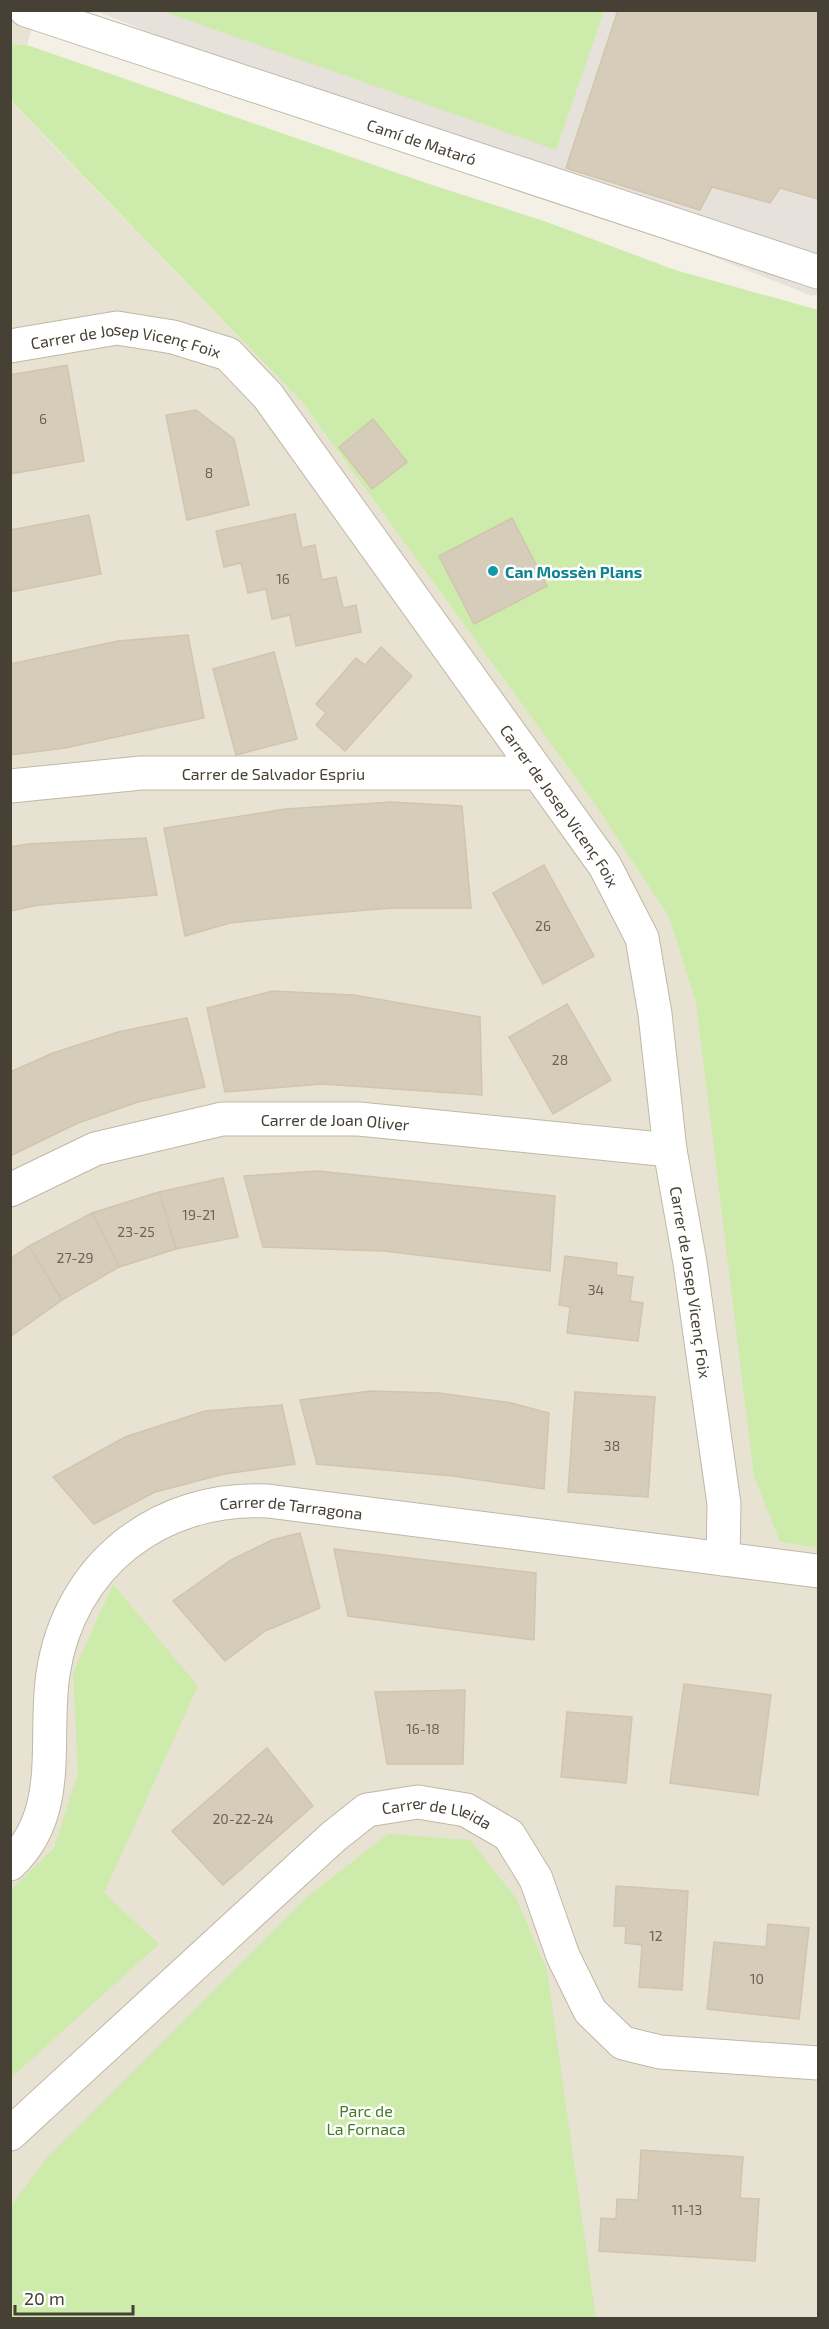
<svg xmlns="http://www.w3.org/2000/svg" width="829" height="2329" font-family="'Exo 2',sans-serif">
<style>
.residential{fill:#e8e2d3}
.industrial{fill:#e6e1db}
.green{fill:#cdebab}
.building{fill:#d6ccba;stroke:#d2c4ad;stroke-width:1.5}
.lines{fill:none;stroke-linecap:round;stroke-linejoin:round}
.minor-casing{stroke:#c0b8a7;stroke-width:35}
.minor{stroke:#fff;stroke-width:33}
.culture-dot{fill:#0f9aa8;stroke:#fff;stroke-width:2}
.labels{text-anchor:middle;dominant-baseline:central;stroke-width:5;stroke-linejoin:round;paint-order:stroke}
.number-label{font-size:14px;fill:#6b6356}
.street-label{font-size:16px;fill:#474034;stroke:#fff}
.culture-label{font-size:16px;font-weight:bold;fill:#0d838f;stroke:#fff;text-anchor:start}
.park-label{font-size:16px;fill:#437d23;stroke:#fff}
</style>
<rect width="100%" height="100%" fill="#f4f0e6"/>
<path class="residential" d="M 11,11 L 37,11 L 27,45 L 11,44 Z
M 10,101 L 302,402 L 596,806 L 669,917 L 696,1002 L 780,1542 L 818,1548 L 818,2318 L 11,2318 Z"/>
<path class="industrial" d="M 96,11 L 818,11 L 818,294 L 812,296 Z"/>
<path class="green" d="M 162,11 L 604,10 L 604,11 L 556,150 Z
M 11,44 L 27,45 L 429,184 L 544,221 L 675,270 L 818,310 L 818,1548 L 780,1542 L 754,1476 L 696,1003 L 669,917 L 596,806 L 302,402 L 11,101 Z
M 113,1584 L 198,1686 L 104,1893 L 159,1944 L 11,2078 L 11,1890 L 54,1848 L 78,1773 L 73,1673 Z
M 388,1834 L 470,1840 L 516,1898 L 547,1970 L 596,2318 L 11,2318 L 11,2206 L 45,2160 L 307,1897 Z"/>
<path class="building" d="M 618,10 L 818,10 L 818,199 L 780,188 L 770,203 L 712,187 L 700,210 L 566,168 Z
M 67,365 L 84,461 L 10,474 L 10,375 Z
M 196,410 L 234,439 L 249,505 L 187,520 L 166,415 Z
M 373,419 L 407,462 L 372,489 L 339,447 Z
M 295,514 L 302,548 L 315,545 L 322,580 L 336,577 L 343,608 L 356,605 L 361,632 L 296,646 L 290,615 L 272,619 L 266,589 L 248,593 L 241,563 L 224,567 L 216,531 Z
M 89,515 L 101,574 L 10,592 L 10,530 Z
M 512,518 L 547,586 L 474,624 L 439,556 Z
M 188,635 L 204,718 L 65,748 L 10,755 L 10,664 L 118,641 Z
M 381,647 L 412,676 L 345,751 L 316,725 L 326,713 L 316,704 L 356,658 L 365,665 Z
M 274,652 L 297,739 L 236,755 L 213,669 Z
M 391,802 L 462,806 L 471,908 L 392,908 L 308,915 L 230,923 L 185,936 L 164,828 L 286,809 Z
M 146,838 L 157,895 L 39,905 L 10,911 L 10,847 L 28,844 Z
M 544,865 L 594,956 L 543,984 L 493,893 Z
M 272,991 L 354,995 L 480,1017 L 482,1095 L 322,1084 L 225,1092 L 207,1008 Z
M 567,1004 L 611,1080 L 553,1114 L 509,1037 Z
M 187,1018 L 205,1087 L 138,1102 L 78,1123 L 10,1156 L 10,1072 L 53,1053 L 118,1032 Z
M 318,1171 L 555,1196 L 550,1271 L 384,1251 L 263,1247 L 244,1176 Z
M 223,1178 L 238,1237 L 176,1249 L 159,1192 Z
M 159,1192 L 176,1249 L 119,1267 L 92,1213 Z
M 92,1213 L 119,1267 L 62,1300 L 29,1246 Z
M 29,1246 L 62,1300 L 11,1336 L 10,1259 Z
M 565,1256 L 617,1263 L 616,1275 L 633,1277 L 630,1301 L 643,1303 L 638,1341 L 567,1333 L 570,1307 L 559,1305 Z
M 371,1391 L 439,1393 L 511,1403 L 549,1413 L 544,1489 L 453,1476 L 317,1464 L 300,1400 Z
M 575,1392 L 655,1397 L 648,1497 L 568,1492 Z
M 282,1405 L 295,1464 L 224,1474 L 155,1492 L 94,1524 L 53,1477 L 125,1437 L 205,1411 Z
M 300,1533 L 320,1608 L 265,1631 L 225,1661 L 173,1601 L 231,1560 L 272,1540 Z
M 334,1549 L 536,1573 L 534,1640 L 348,1616 Z
M 684,1684 L 771,1695 L 758,1795 L 670,1783 Z
M 465,1690 L 463,1764 L 387,1764 L 375,1692 Z
M 567,1712 L 632,1717 L 626,1783 L 561,1777 Z
M 267,1748 L 313,1806 L 223,1885 L 172,1831 Z
M 616,1886 L 688,1891 L 682,1990 L 639,1987 L 642,1945 L 625,1943 L 626,1926 L 614,1926 Z
M 768,1924 L 809,1928 L 799,2019 L 707,2009 L 714,1942 L 766,1947 Z
M 641,2150 L 743,2157 L 740,2198 L 759,2199 L 755,2261 L 599,2251 L 601,2218 L 616,2219 L 617,2199 L 638,2200 Z"/>
<g class="lines">
<defs>
<g id="minor">
<path id="s1" d="M 26,10 L 818,272"/>
<path id="s2" d="M 10,346 L 117,328 L 173,337 L 228,354 L 268,396 L 605,866 L 642,938 L 655,1014 L 670,1150 L 690,1263 L 724,1504 L 723,1559"/>
<path id="s3" d="M 10,786 L 141,773 L 537,773"/>
<path id="s4" d="M 10,1190 L 95,1149 L 222,1119 L 359,1119 L 670,1150"/>
<path id="s5" d="M 10,1864 C 65,1812 43,1741 53,1674 C 69,1565 160,1495 268,1501 L 818,1571"/>
<path id="s6" d="M 10,2134 L 333,1837 L 367,1810 L 418,1802 L 466,1810 L 509,1835 L 536,1879 L 563,1956 L 590,2011 L 623,2043 L 660,2052 L 818,2063"/>
</g>
</defs>
<use href="#minor" class="minor-casing"/>
<use href="#minor" class="minor"/>
</g>
<circle class="culture-dot" cx="493" cy="571" r="6"/>
<g class="labels">
<g class="number-label">
<text x="43" y="418">6</text>
<text x="209" y="472">8</text>
<text x="283" y="578">16</text>
<text x="543" y="925">26</text>
<text x="560" y="1059">28</text>
<text x="199" y="1214">19-21</text>
<text x="136" y="1231">23-25</text>
<text x="75" y="1257">27-29</text>
<text x="596" y="1289">34</text>
<text x="612" y="1445">38</text>
<text x="423" y="1728">16-18</text>
<text x="243" y="1818">20-22-24</text>
<text x="656" y="1935">12</text>
<text x="757" y="1978">10</text>
<text x="687" y="2209">11-13</text>
</g>
<g class="street-label">
<text stroke="none"><textPath href="#s1" startOffset="417">Camí de Mataró</textPath></text>
<text stroke="none"><textPath href="#s2" startOffset="118">Carrer de Josep Vicenç Foix</textPath></text>
<text stroke="none"><textPath href="#s3" startOffset="264">Carrer de Salvador Espriu</textPath></text>
<text stroke="none"><textPath href="#s2" startOffset="784">Carrer de Josep Vicenç Foix</textPath></text>
<text stroke="none"><textPath href="#s4" startOffset="338">Carrer de Joan Oliver</textPath></text>
<text stroke="none"><textPath href="#s2" startOffset="1288">Carrer de Josep Vicenç Foix</textPath></text>
<text stroke="none"><textPath href="#s5" startOffset="528">Carrer de Tarragona</textPath></text>
<text stroke="none"><textPath href="#s6" startOffset="554">Carrer de Lleida</textPath></text>
</g>
<g class="culture-label">
<text x="505" y="571">Can Mossèn Plans</text>
</g>
<g class="park-label">
<text x="366" y="2110">Parc de<tspan x="366" dy="18">La Fornaca</tspan></text>
</g>
</g>
<rect width="829" height="2329" fill="none" stroke="#474034" stroke-width="24"/>
<path d="M15 2305v9h118v-9" fill="none" stroke="#474034" stroke-width="3"/>
<text x="24" y="2305" font-size="18" fill="#474034" stroke="#ffffff" stroke-width="4.5" paint-order="stroke">20 m</text>
</svg>
